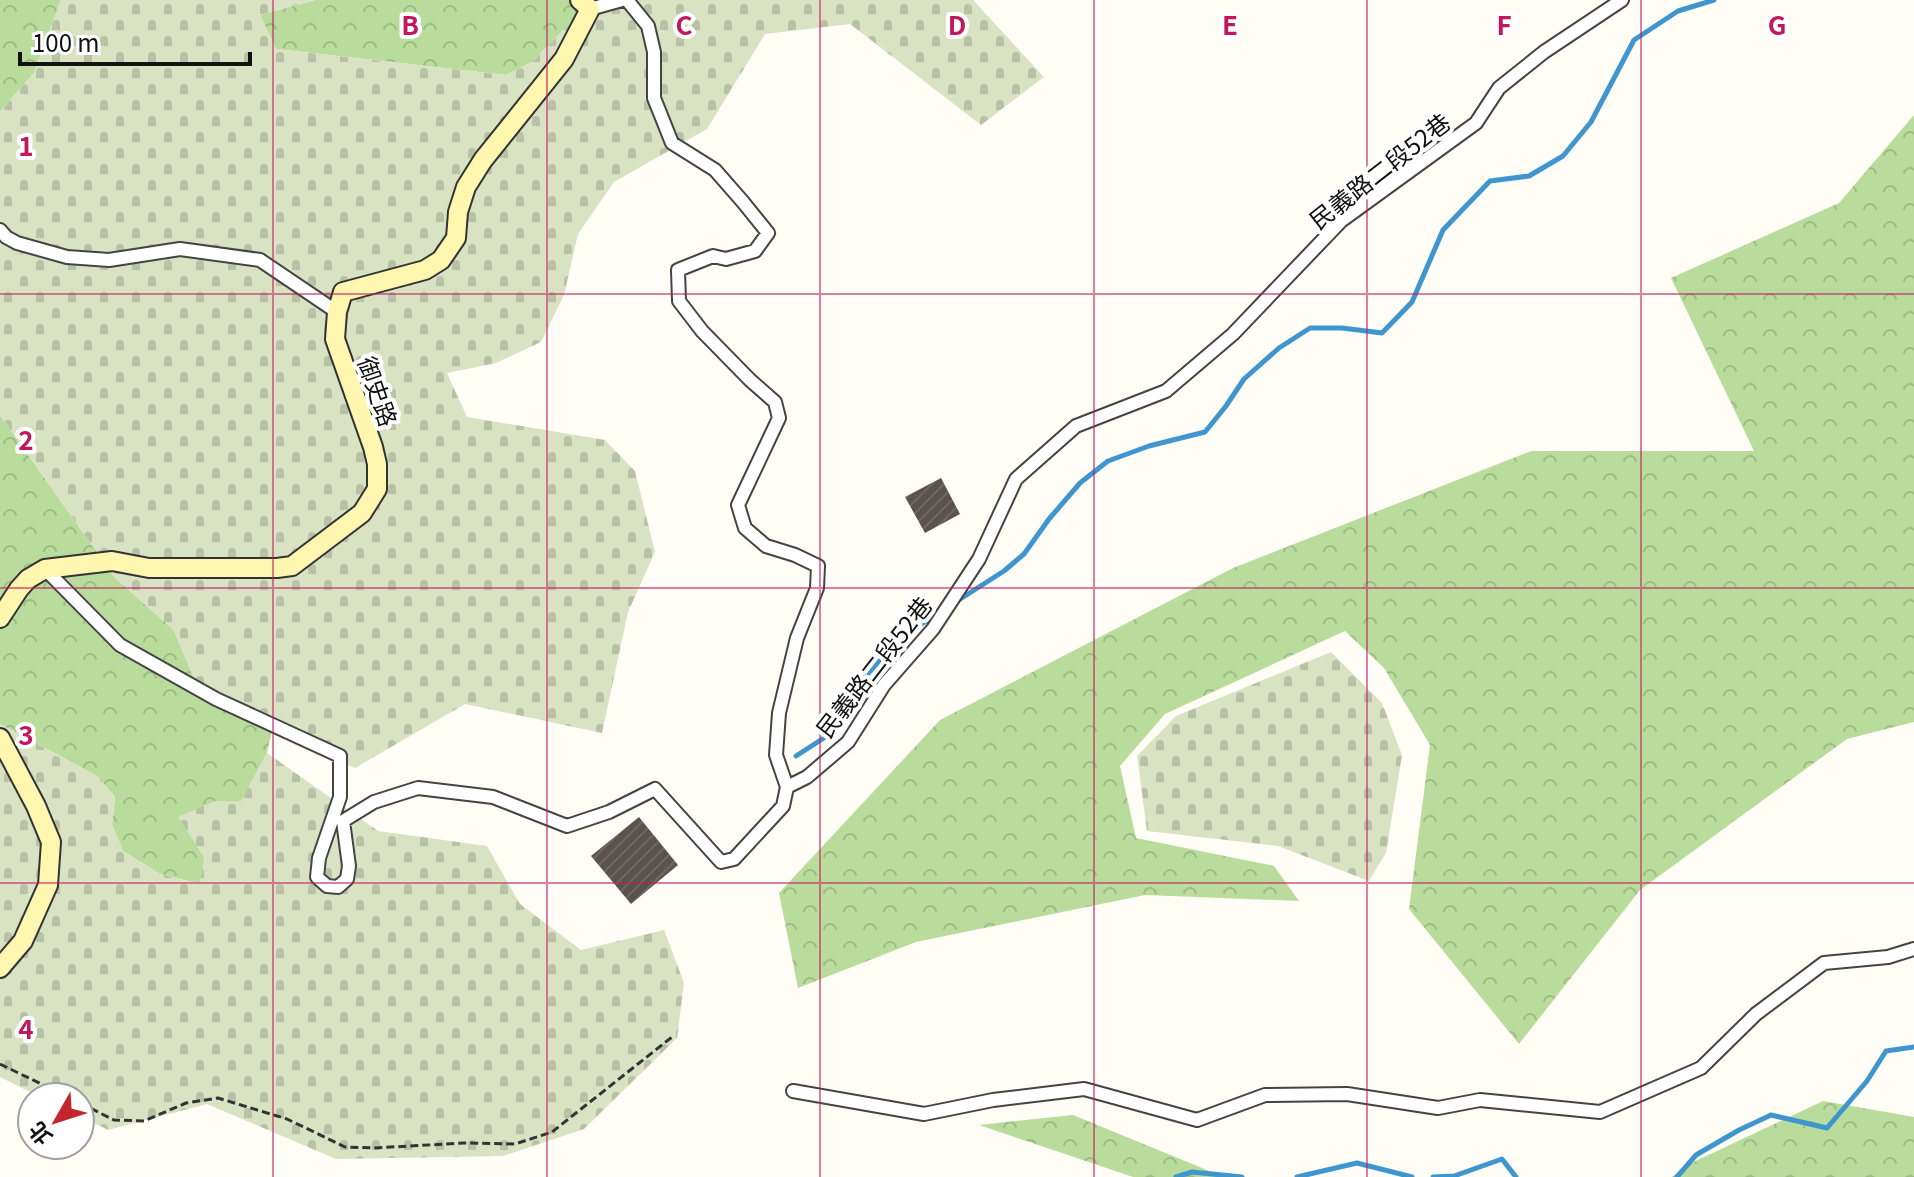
<svg xmlns="http://www.w3.org/2000/svg" width="1914" height="1177" font-family="Georgia,'Noto Sans TC',serif">
<style>
.forest{fill:url(#forest-crowns)}
.cemetery{fill:url(#cemetery-stones)}
.lines{fill:none;stroke-linecap:round;stroke-linejoin:round}
.stream{stroke:#3f96cf;stroke-width:5}
.building{fill:url(#building-hatch)}
.street-casing{stroke:#444;stroke-width:16}
.secondary-casing{stroke:#333;stroke-width:22}
.path{stroke:#333;stroke-width:3;stroke-dasharray:8 4;stroke-linecap:butt}
.street{stroke:#fff;stroke-width:12}
.secondary{stroke:#fff6b0;stroke-width:18}
.grid{fill:none;stroke:#c2185b;stroke-width:2;stroke-opacity:0.55}
.labels{text-anchor:middle;dominant-baseline:central;stroke-width:8;stroke-linejoin:round;paint-order:stroke}
.street-label{font-size:24px;fill:#111;stroke:#fff}
.grid-label{font-size:26px;text-anchor:middle;font-weight:bold;fill:#c2185b;stroke:#fff;stroke-width:8;stroke-linejoin:round;paint-order:stroke}
</style>
<defs>
<pattern id="forest-crowns" width="20" height="18" patternUnits="userSpaceOnUse" patternTransform="scale(2)"><rect width="20" height="18" fill="#b9dc9c"/><path d="M2 6a3 3 0 1 1 6 0M12 15a3 3 0 1 1 6 0" fill="none" stroke="#9ebc85"/></pattern>
<pattern id="cemetery-stones" width="16" height="16" patternUnits="userSpaceOnUse" patternTransform="scale(2)"><rect width="16" height="16" fill="#d9e3c4"/><path d="M2 7V4a2 2 0 0 1 4 0v3zM10 15v-3a2 2 0 0 1 4 0v3z" fill="#b9c2a7"/></pattern>
<pattern id="building-hatch" width="6" height="6" patternUnits="userSpaceOnUse" patternTransform="scale(2)"><rect width="6" height="6" fill="#5a524d"/><path d="M-1 1l2-2M0 6l6-6M5 7l2-2" fill="none" stroke="#6d6662"/></pattern>
</defs>
<rect width="100%" height="100%" fill="#fffdf5"/>
<path class="forest" d="M 0,0 L 61,0 L 34,73 L 0,112 Z
M 315,0 L 593,0 L 532,62 L 506,75 L 276,49 L 260,15 Z
M 1914,115 L 1914,722 L 1847,739 L 1640,890 L 1519,1044 L 1409,909 L 1430,745 L 1384,668 L 1345,631 L 1165,714 L 1120,766 L 1136,838 L 1274,866 L 1299,901 L 1145,895 L 916,942 L 798,988 L 779,893 L 940,720 L 1233,568 L 1531,451 L 1754,451 L 1671,278 L 1839,203 Z
M 0,415 L 115,578 L 174,630 L 202,698 L 272,731 L 267,753 L 241,802 L 215,801 L 200,884 L 160,874 L 123,851 L 112,825 L 115,797 L 97,776 L 0,724 Z
M 1823,1101 L 1914,1117 L 1914,1177 L 1672,1177 L 1685,1166 Z
M 1073,1115 L 1224,1177 L 1133,1177 L 979,1125 Z"/>
<path class="cemetery" d="M 61,0 L 314,0 L 260,15 L 276,49 L 506,75 L 532,62 L 593,0 L 973,0 L 1044,77 L 981,125 L 850,24 L 765,34 L 707,129 L 614,182 L 578,234 L 564,295 L 541,342 L 496,363 L 447,373 L 467,417 L 605,440 L 635,471 L 655,552 L 628,612 L 602,733 L 465,704 L 355,768 L 202,698 L 174,630 L 115,578 L 0,415 L 0,112 L 34,73 Z
M 1331,652 L 1382,703 L 1402,755 L 1386,853 L 1369,881 L 1278,846 L 1147,831 L 1137,756 L 1176,716 Z
M 0,724 L 97,776 L 115,797 L 112,825 L 123,851 L 160,874 L 199,884 L 205,859 L 178,817 L 215,801 L 241,801 L 267,753 L 378,831 L 487,846 L 520,904 L 581,950 L 664,930 L 684,983 L 677,1038 L 584,1129 L 503,1156 L 336,1159 L 207,1104 L 108,1130 L 80,1116 L 80,1097 L 40,1097 L 0,1077 Z"/>
<g class="lines">
<path class="stream" d="M 954,603 L 1004,571 L 1024,554 L 1049,519 L 1080,483 L 1108,461 L 1149,446 L 1205,432 L 1226,406 L 1244,379 L 1279,348 L 1310,328 L 1342,328 L 1382,333 L 1412,302 L 1443,230 L 1490,181 L 1529,176 L 1563,156 L 1591,122 L 1634,40 L 1678,11 L 1714,0
M 796,756 L 830,734 L 844,700 L 901,637 L 939,613
M 1176,1177 L 1192,1172 L 1242,1177
M 1297,1177 L 1357,1163 L 1412,1177
M 1433,1177 L 1454,1176 L 1502,1159 L 1516,1177
M 1677,1177 L 1696,1155 L 1739,1130 L 1771,1115 L 1827,1128 L 1867,1081 L 1886,1051 L 1914,1047"/>
</g>
<path class="building" d="M 941,478 L 960,514 L 925,533 L 905,497 Z
M 639,817 L 678,865 L 631,904 L 591,856 Z"/>
<g class="lines">
<defs>
<path id="street" d="M 627,0 L 648,26 L 654,52 L 654,98 L 672,143 L 715,170 L 743,202 L 768,233 L 755,251 L 726,259 L 713,256 L 678,270 L 679,301 L 702,331 L 750,380 L 775,402 L 779,418 L 738,505 L 745,528 L 766,546 L 795,555 L 818,566 L 817,588 L 797,638 L 779,713 L 776,755 L 787,787 L 807,777 L 848,742 L 884,685 L 933,629 L 979,559 L 1016,479 L 1076,426 L 1166,391 L 1233,334 L 1341,221 L 1476,123 L 1499,88 L 1544,52 L 1622,0
M 590,9 L 622,0
M 0,230 L 6,237 L 17,243 L 67,257 L 109,260 L 180,249 L 260,260 L 337,312
M 45,569 L 120,645 L 216,699 L 340,756 L 340,797 L 319,858 L 317,877 L 327,886 L 338,887 L 347,879 L 349,866 L 343,821 L 374,802 L 418,788 L 493,797 L 567,826 L 609,812 L 655,789 L 721,862 L 734,859 L 783,806 L 787,787
M 793,1091 L 924,1114 L 993,1100 L 1084,1089 L 1197,1120 L 1265,1095 L 1347,1094 L 1438,1108 L 1480,1100 L 1600,1112 L 1701,1068 L 1756,1014 L 1824,963 L 1888,957 L 1914,949"/>
<path id="secondary" d="M 0,618 L 19,589 L 28,579 L 45,569 L 112,561 L 149,568 L 277,568 L 292,566 L 362,513 L 377,489 L 377,464 L 373,447 L 335,339 L 337,312 L 343,292 L 425,270 L 441,260 L 456,238 L 458,212 L 466,187 L 483,160 L 564,59 L 590,9 L 580,0
M 0,738 L 36,806 L 51,842 L 48,885 L 23,941 L 0,968"/>
</defs>
<use href="#street" class="street-casing"/>
<use href="#secondary" class="secondary-casing"/>
<path class="path" d="M 0,1064 L 68,1097
M 80,1103 L 114,1120 L 144,1121 L 186,1103 L 218,1098 L 287,1119 L 345,1147 L 374,1148 L 464,1143 L 515,1144 L 552,1132 L 672,1037"/>
<use href="#street" class="street"/>
<use href="#secondary" class="secondary"/>
</g>
<path class="grid" d="M 273,0 L 273,1177M 547,0 L 547,1177M 820,0 L 820,1177M 1094,0 L 1094,1177M 1367,0 L 1367,1177M 1641,0 L 1641,1177M 0,294 L 1914,294M 0,588 L 1914,588M 0,883 L 1914,883"/>
<g class="labels">
<g class="street-label">
<text transform="translate(1379 170) rotate(-38)">民義路二段52巷</text>
<text transform="translate(379 391) rotate(71)">御史路</text>
<text transform="translate(873 666) rotate(-52)">民義路二段52巷</text>
</g>
</g>
<g class="grid-label">
<text x="410" y="35">B</text>
<text x="684" y="35">C</text>
<text x="957" y="35">D</text>
<text x="1230" y="35">E</text>
<text x="1504" y="35">F</text>
<text x="1777" y="35">G</text>
<text x="26" y="156">1</text>
<text x="26" y="450">2</text>
<text x="26" y="745">3</text>
<text x="26" y="1039">4</text>
</g>
<g transform="translate(56 1121) rotate(231)"><circle r="38" fill="#ffffff" stroke="#a0a0a0" stroke-width="2"/>
<path d="M0-6L14 30L0 20L-14 30Z" fill="#c4262e"/>
<text y="-12" font-size="22" font-weight="bold" text-anchor="middle" fill="#111111">北</text>
</g>
<path d="M20 52v12h230v-12" fill="none" stroke="#111111" stroke-width="4"/>
<text x="32" y="52" font-size="24" fill="#111111" stroke="#ffffff" stroke-width="6" paint-order="stroke">100 m</text>
</svg>
